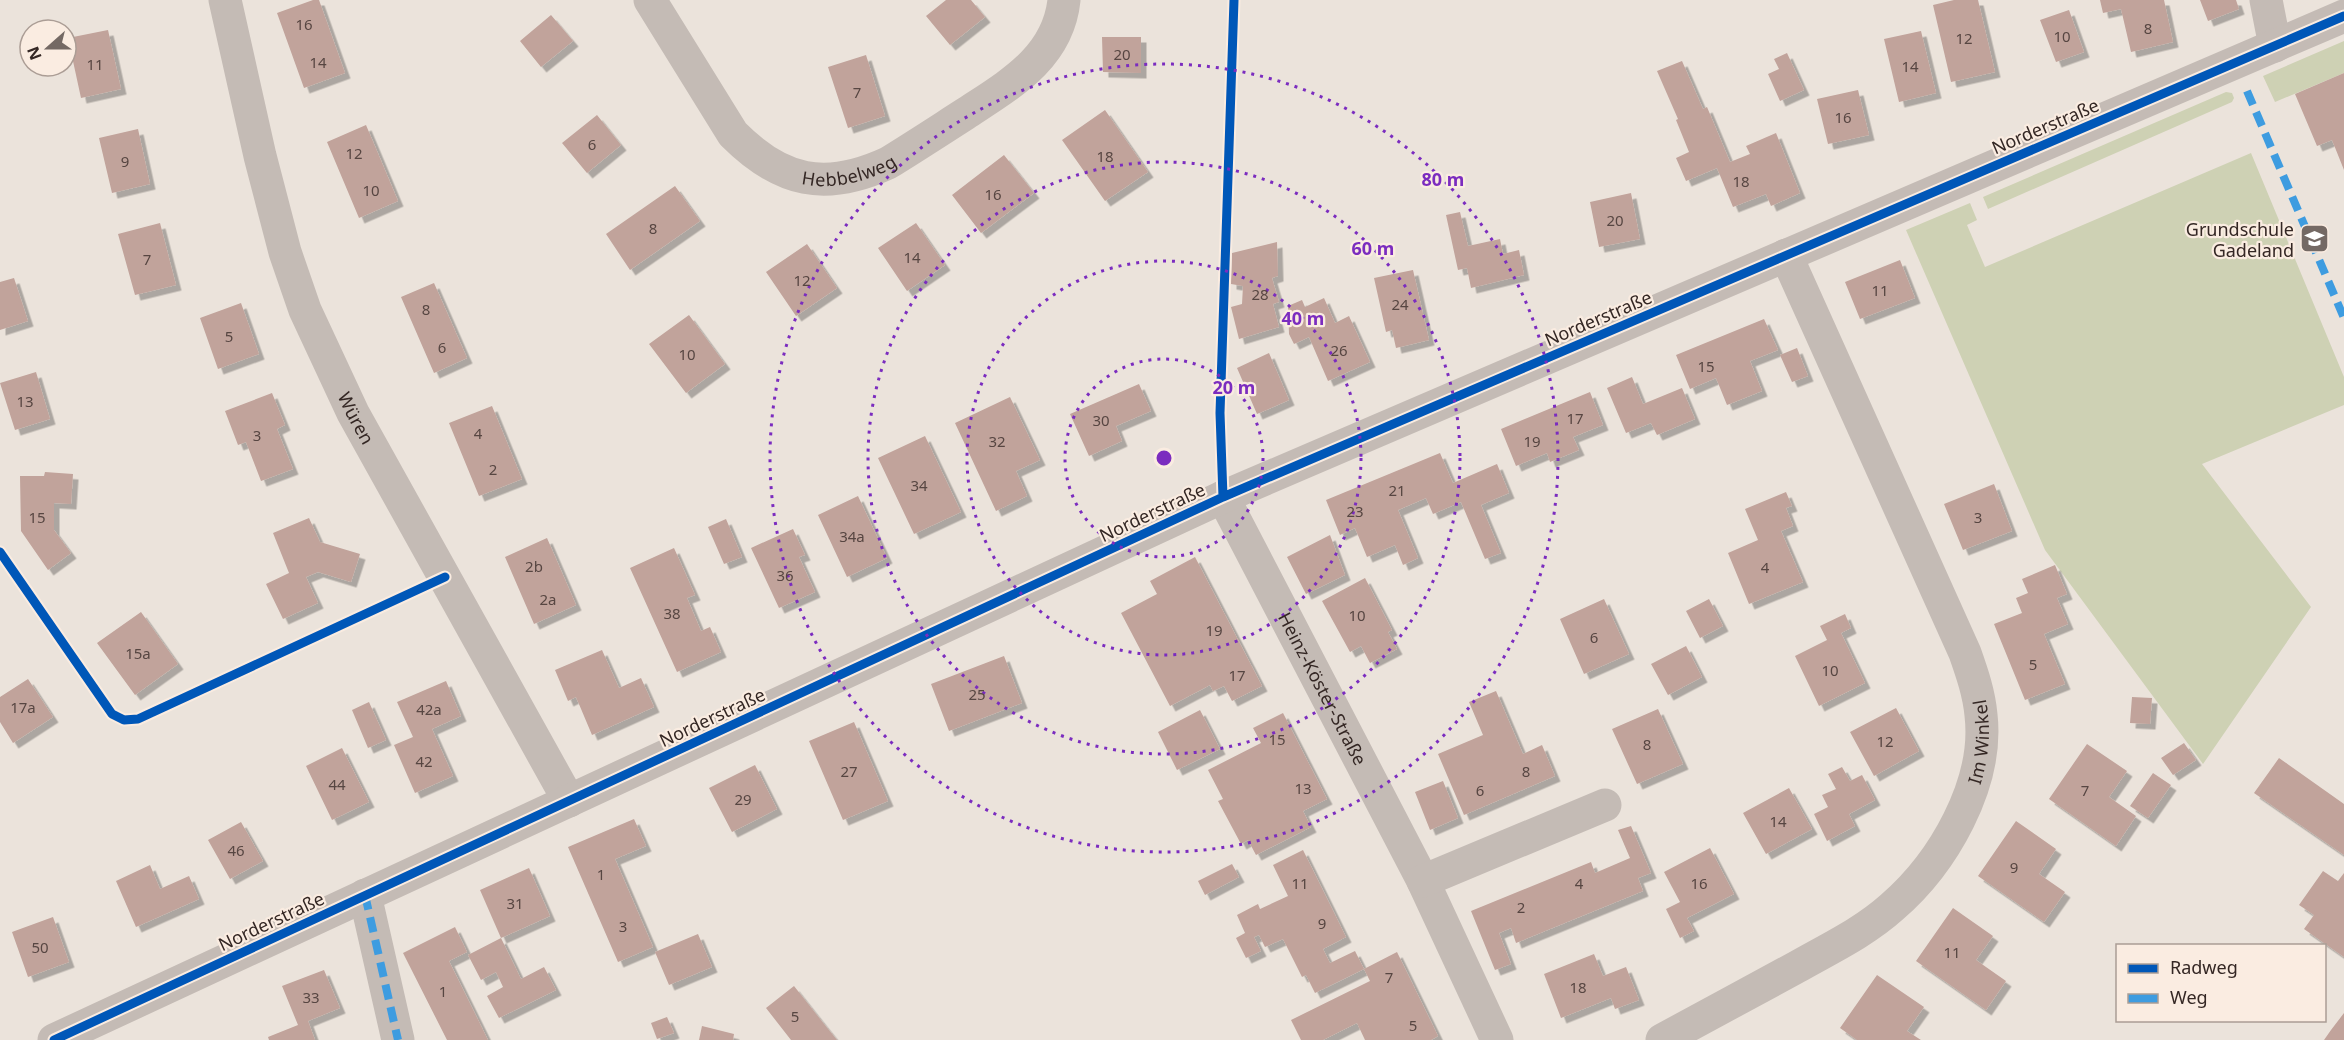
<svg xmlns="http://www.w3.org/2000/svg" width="2344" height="1040" font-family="'Noto Sans',sans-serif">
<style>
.green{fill:#ced1b4}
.building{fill:#c1a39b;filter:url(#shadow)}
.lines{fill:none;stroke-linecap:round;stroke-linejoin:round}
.minor{stroke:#c4bbb5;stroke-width:33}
.quiet{stroke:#3e9ce0;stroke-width:8;stroke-dasharray:15 8;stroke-linecap:butt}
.cycleway-casing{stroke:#faece1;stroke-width:13}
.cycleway{stroke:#0057b8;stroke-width:9}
.ring{fill:none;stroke:#7b2cbf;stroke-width:3;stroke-dasharray:3 6}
.labels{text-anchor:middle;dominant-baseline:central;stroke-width:4.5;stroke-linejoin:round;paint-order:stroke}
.number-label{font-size:15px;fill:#574642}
.street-label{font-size:18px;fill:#342724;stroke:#faece1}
.poi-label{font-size:18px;fill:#342724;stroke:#faece1;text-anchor:end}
.centre{fill:#7b2cbf;stroke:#faece1;stroke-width:3}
.ring-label{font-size:18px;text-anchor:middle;font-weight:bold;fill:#7b2cbf;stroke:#faece1;stroke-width:4.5;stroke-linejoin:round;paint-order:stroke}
</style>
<defs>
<filter id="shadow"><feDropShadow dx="5.5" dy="5.5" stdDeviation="0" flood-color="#0004"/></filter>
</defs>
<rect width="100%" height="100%" fill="#ebe3db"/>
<path class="green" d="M 2344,41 L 2344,73 L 2275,102 L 2263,76 Z
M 2226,92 L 2232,93 L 2234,98 L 2232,102 L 1988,209 L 1983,197 Z
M 2251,153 L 2344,377 L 2344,405 L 2202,464 L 2311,607 L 2203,764 L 2045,550 L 1906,230 L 1970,203 L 1977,220 L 1967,225 L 1985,267 Z"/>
<path class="building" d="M 313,0 L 319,0 L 345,73 L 304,88 L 277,13 Z
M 946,0 L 971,0 L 985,17 L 950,45 L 926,16 Z
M 1954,0 L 1978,0 L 1995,72 L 1951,82 L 1933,5 Z
M 2100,0 L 2164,0 L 2173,42 L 2131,52 L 2121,9 L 2103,13 Z
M 2200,0 L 2236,0 L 2239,9 L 2208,21 Z
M 2069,10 L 2084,52 L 2056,62 L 2040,20 Z
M 551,15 L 573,41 L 541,67 L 520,41 Z
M 108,30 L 121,89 L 81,98 L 68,38 Z
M 1921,31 L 1936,93 L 1899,102 L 1884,39 Z
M 1102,37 L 1141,37 L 1141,73 L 1103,72 Z
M 1787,53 L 1804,90 L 1780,101 L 1768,74 L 1779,69 L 1774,59 Z
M 866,55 L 885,116 L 848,128 L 828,67 Z
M 1682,61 L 1703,109 L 1707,107 L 1730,162 L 1750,154 L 1746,146 L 1776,133 L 1800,193 L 1771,206 L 1766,194 L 1733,207 L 1717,168 L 1686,181 L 1676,158 L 1689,152 L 1676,120 L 1678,119 L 1657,71 Z
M 2344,73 L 2344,170 L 2332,140 L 2317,146 L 2295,94 Z
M 1858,90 L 1869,135 L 1828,144 L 1817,99 Z
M 1105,110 L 1148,172 L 1105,201 L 1062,140 Z
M 597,115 L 621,145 L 587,173 L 562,143 Z
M 366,125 L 398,201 L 359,218 L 327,142 Z
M 138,129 L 150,184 L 112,193 L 99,138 Z
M 1004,155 L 1034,193 L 981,233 L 952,195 Z
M 675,186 L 700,221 L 630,270 L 606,234 Z
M 1631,193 L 1640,239 L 1599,247 L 1590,202 Z
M 1460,212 L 1468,246 L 1500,239 L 1503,254 L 1519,250 L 1524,275 L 1471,288 L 1467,268 L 1458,270 L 1446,215 Z
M 160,223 L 176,285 L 135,295 L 118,234 Z
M 916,223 L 945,265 L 907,291 L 878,248 Z
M 1277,242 L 1278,276 L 1272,278 L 1279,302 L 1273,304 L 1279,327 L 1239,339 L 1231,307 L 1242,304 L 1243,286 L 1231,284 L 1232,253 Z
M 807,244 L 837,288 L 796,316 L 766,272 Z
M 1900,260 L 1915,298 L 1860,319 L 1845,282 Z
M 1413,270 L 1429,340 L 1396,348 L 1392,330 L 1386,332 L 1374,278 Z
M 14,278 L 28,321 L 0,330 L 0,282 Z
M 434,283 L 467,358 L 434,373 L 401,297 Z
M 1324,298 L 1335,323 L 1349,316 L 1370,362 L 1328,381 L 1309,337 L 1294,344 L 1289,334 L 1288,306 L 1302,300 L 1305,307 Z
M 241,303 L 259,354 L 218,369 L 200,318 Z
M 689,315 L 725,364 L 686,393 L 649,344 Z
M 1764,319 L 1778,350 L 1750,361 L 1762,391 L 1727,405 L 1716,378 L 1690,389 L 1676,355 Z
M 1797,348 L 1808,376 L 1792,382 L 1780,355 Z
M 1269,353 L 1289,400 L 1257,414 L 1237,368 Z
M 36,372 L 50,419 L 15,430 L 0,383 Z
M 1632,377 L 1643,404 L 1682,388 L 1695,419 L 1657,435 L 1651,423 L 1626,433 L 1607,388 Z
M 1139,384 L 1151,411 L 1116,426 L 1122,441 L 1089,456 L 1070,414 Z
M 1590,392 L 1603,425 L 1573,437 L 1579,450 L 1550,462 L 1547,453 L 1516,466 L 1501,429 Z
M 272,393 L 285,425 L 277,429 L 293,469 L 261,481 L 246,442 L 238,445 L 225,411 Z
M 1010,397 L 1040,460 L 1016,471 L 1027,496 L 996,511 L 955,423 Z
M 492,406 L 522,479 L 479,496 L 449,423 Z
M 925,436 L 961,512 L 914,534 L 878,458 Z
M 1440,453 L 1453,483 L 1497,464 L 1509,493 L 1481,505 L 1501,553 L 1485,559 L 1461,502 L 1433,514 L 1426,498 L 1398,510 L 1418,558 L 1403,565 L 1395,545 L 1367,557 L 1355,528 L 1340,535 L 1326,500 Z
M 45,472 L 73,474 L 71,504 L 54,503 L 54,530 L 71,553 L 48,570 L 21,531 L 20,476 L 44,476 Z
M 1994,484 L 2012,531 L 1963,550 L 1944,504 Z
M 1786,492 L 1792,506 L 1786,508 L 1793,526 L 1781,531 L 1803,582 L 1749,604 L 1728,553 L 1758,540 L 1745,509 Z
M 858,496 L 887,558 L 847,577 L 818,515 Z
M 309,518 L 320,542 L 360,554 L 351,582 L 318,572 L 306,577 L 318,603 L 283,619 L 266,584 L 289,573 L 273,533 Z
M 726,519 L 742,557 L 724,564 L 708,527 Z
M 793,529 L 805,555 L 799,557 L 815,592 L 779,608 L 751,548 Z
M 1330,535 L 1345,575 L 1306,594 L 1287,557 Z
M 547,538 L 576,605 L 534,624 L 505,557 Z
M 674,548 L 695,595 L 687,598 L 701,631 L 710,627 L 721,652 L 677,672 L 630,568 Z
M 1195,557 L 1262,686 L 1232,701 L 1224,686 L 1213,691 L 1210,685 L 1170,706 L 1121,613 L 1157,594 L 1150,581 Z
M 2055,565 L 2067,594 L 2057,598 L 2068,624 L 2044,634 L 2065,684 L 2025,700 L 1994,624 L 2022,613 L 2016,598 L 2028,593 L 2022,579 Z
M 1365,578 L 1392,630 L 1388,632 L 1397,649 L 1370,663 L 1361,646 L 1350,652 L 1322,601 Z
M 1604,599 L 1629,654 L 1584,674 L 1560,619 Z
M 1709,599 L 1723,626 L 1700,638 L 1686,611 Z
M 141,612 L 178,664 L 135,695 L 97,643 Z
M 1845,614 L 1851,628 L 1841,633 L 1865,683 L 1819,706 L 1795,656 L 1827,640 L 1820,626 Z
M 1686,646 L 1702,677 L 1668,695 L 1651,664 Z
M 602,650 L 619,688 L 641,678 L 654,707 L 592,735 L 576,697 L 568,701 L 555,670 Z
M 1004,656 L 1022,703 L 949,731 L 931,684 Z
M 28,679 L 53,717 L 13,743 L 0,722 L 0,697 Z
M 446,681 L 461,716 L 432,729 L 453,776 L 415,793 L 394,745 L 413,737 L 397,702 Z
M 1496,691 L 1523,754 L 1542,745 L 1555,776 L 1464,815 L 1438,754 L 1483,735 L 1469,702 Z
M 2132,697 L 2152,698 L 2150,724 L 2130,723 Z
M 369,702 L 386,740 L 368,748 L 352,710 Z
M 1896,708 L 1919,751 L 1874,776 L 1850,732 Z
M 1658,709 L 1683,764 L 1637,784 L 1612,729 Z
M 1200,710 L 1220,749 L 1177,770 L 1158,732 Z
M 1283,713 L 1327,799 L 1303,811 L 1311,827 L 1256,855 L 1248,840 L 1241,844 L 1218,801 L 1223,799 L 1208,770 L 1261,743 L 1253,728 Z
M 854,722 L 888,801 L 843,820 L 809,741 Z
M 2184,743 L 2196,760 L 2173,775 L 2161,758 Z
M 2087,744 L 2127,771 L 2109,797 L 2136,816 L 2116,846 L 2049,799 Z
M 342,748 L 369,802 L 332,820 L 306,766 Z
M 2279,758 L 2344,804 L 2344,855 L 2254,793 Z
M 755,765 L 777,809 L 732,832 L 709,788 Z
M 1842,767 L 1850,781 L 1862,775 L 1875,800 L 1849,814 L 1855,826 L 1827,841 L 1814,814 L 1828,807 L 1822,795 L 1836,789 L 1828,774 Z
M 2153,773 L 2171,785 L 2148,818 L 2130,806 Z
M 1443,781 L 1458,818 L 1430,830 L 1415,792 Z
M 1789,788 L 1812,829 L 1766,854 L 1743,813 Z
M 634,819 L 646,846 L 615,859 L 653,947 L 618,962 L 568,847 Z
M 2016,821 L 2056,849 L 2039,874 L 2065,892 L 2044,922 L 1978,876 Z
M 241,822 L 263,861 L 230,879 L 208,840 Z
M 1631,826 L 1651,873 L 1638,878 L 1643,891 L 1516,943 L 1511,928 L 1499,933 L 1511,964 L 1495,970 L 1471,911 L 1591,862 L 1595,873 L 1630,858 L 1618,830 Z
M 1710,848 L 1734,894 L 1687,918 L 1694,931 L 1680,938 L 1666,909 L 1680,902 L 1664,872 Z
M 1303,850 L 1346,937 L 1323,949 L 1330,963 L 1355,951 L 1364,969 L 1397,952 L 1438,1036 L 1431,1040 L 1365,1040 L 1357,1023 L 1323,1040 L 1301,1040 L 1291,1020 L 1370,981 L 1364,969 L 1315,993 L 1306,975 L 1302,977 L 1283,939 L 1265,947 L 1259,935 L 1254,937 L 1261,951 L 1246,958 L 1236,938 L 1245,933 L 1237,915 L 1258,904 L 1260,909 L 1288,896 L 1273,865 Z
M 1232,864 L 1239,877 L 1205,895 L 1198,881 Z
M 150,865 L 160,889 L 189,876 L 199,899 L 136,927 L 116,881 Z
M 529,868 L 550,916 L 501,938 L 480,890 Z
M 2323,871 L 2338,881 L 2344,873 L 2344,957 L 2304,929 L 2314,915 L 2299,905 Z
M 1953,908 L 1993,936 L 1976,960 L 2006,981 L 1986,1010 L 1916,961 Z
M 53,917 L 69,962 L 28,977 L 12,932 Z
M 455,927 L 467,952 L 449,961 L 488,1040 L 447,1040 L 403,953 Z
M 698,934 L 712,967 L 669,985 L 655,952 Z
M 501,938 L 521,979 L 544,967 L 556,990 L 499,1018 L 487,996 L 503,987 L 496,972 L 481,980 L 468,955 Z
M 1594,954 L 1603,976 L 1626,967 L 1639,1000 L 1615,1009 L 1611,998 L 1561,1018 L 1544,974 Z
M 324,970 L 340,1008 L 308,1021 L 315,1040 L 269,1040 L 268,1037 L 298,1025 L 282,986 Z
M 1877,975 L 1924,1007 L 1907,1031 L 1921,1040 L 1857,1040 L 1840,1028 Z
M 794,986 L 824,1024 L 837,1040 L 791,1040 L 766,1008 Z
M 2344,1013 L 2344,1040 L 2324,1040 L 2331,1030 Z
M 667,1017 L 674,1033 L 657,1039 L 651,1023 Z
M 702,1026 L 734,1034 L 733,1040 L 699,1040 Z"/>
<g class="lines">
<g class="minor">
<path id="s1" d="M 225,0 L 260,156 L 285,252 L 305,310 L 353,413 L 569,801"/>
<path id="s2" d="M 650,0 L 733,134 C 781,182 825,192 888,163 C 914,147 940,130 965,114 C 1009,85 1058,58 1064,0"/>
<path d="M 2266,0 L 2275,46"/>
<path id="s3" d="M 1223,497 L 1423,881 L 1497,1040"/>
<path d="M 1423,881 L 1605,805"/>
<path d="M 365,895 L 398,1040"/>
<path d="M 54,1040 L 1223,497 L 2344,16"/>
<path id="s4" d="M 1662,1040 C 1706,1016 1751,992 1795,968 C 1828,949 1863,933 1892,907 C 1943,863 1989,784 1981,715 C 1979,693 1972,673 1965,653 L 1786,255"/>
</g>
<path class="quiet" d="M 2247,91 L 2344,318
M 365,895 L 398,1040"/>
<defs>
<path id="cycleway" d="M 1223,497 L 1220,413 L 1234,0
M 0,552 L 112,714 L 124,720 L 138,719 L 445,577
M 54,1040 L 1223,497 L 2344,16"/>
</defs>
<use href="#cycleway" class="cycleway-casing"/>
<use href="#cycleway" class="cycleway"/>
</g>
<g class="ring">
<circle cx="1164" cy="458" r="99"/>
<circle cx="1164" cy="458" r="197"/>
<circle cx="1164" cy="458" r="296"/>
<circle cx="1164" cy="458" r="394"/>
</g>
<defs>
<symbol id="school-square" viewBox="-11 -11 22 22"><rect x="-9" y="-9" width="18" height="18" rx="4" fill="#746964" stroke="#faece1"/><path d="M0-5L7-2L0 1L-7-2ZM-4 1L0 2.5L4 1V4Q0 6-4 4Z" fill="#fff"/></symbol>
</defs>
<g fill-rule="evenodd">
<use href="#school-square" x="2298" y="222" width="33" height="33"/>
</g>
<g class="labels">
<g class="number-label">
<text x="304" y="24">16</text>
<text x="2148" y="28">8</text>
<text x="2062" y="36">10</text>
<text x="1964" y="38">12</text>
<text x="1122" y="54">20</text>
<text x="318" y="62">14</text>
<text x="95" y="64">11</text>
<text x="1910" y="66">14</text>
<text x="857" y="92">7</text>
<text x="1843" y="117">16</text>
<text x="592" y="144">6</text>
<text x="354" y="153">12</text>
<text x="1105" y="156">18</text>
<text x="125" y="161">9</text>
<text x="1741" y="181">18</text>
<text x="371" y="190">10</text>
<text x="993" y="194">16</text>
<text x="1615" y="220">20</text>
<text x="653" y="228">8</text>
<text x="912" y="257">14</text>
<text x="147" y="259">7</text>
<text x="802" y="280">12</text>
<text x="1880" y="290">11</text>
<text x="1260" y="294">28</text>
<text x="1400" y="304">24</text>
<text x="426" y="309">8</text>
<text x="229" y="336">5</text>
<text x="442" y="347">6</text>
<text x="1339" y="350">26</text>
<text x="687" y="354">10</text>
<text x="1706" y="366">15</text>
<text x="25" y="401">13</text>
<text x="1575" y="418">17</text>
<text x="1101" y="420">30</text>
<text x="478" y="433">4</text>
<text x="257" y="435">3</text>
<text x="997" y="441">32</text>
<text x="1532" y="441">19</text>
<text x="493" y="469">2</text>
<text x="919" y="485">34</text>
<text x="1397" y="490">21</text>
<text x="1355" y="511">23</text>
<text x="37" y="517">15</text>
<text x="1978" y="517">3</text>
<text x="852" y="536">34a</text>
<text x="534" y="566">2b</text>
<text x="1765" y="567">4</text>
<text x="785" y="575">36</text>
<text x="548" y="599">2a</text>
<text x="672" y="613">38</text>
<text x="1357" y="615">10</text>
<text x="1214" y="630">19</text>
<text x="1594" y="637">6</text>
<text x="138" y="653">15a</text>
<text x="2033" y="664">5</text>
<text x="1830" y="670">10</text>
<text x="1237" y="675">17</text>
<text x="977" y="694">25</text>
<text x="23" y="707">17a</text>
<text x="429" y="709">42a</text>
<text x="1277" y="739">15</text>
<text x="1885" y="741">12</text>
<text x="1647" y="744">8</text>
<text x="424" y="761">42</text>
<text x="849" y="771">27</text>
<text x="1526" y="771">8</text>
<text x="337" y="784">44</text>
<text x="1303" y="788">13</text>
<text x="1480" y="790">6</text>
<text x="2085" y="790">7</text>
<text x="743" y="799">29</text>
<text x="1778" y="821">14</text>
<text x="236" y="850">46</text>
<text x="2014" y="867">9</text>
<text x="601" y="874">1</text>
<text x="1300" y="883">11</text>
<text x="1579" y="883">4</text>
<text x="1699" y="883">16</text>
<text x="515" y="903">31</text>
<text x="1521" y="907">2</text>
<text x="1322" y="923">9</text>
<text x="623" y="926">3</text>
<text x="40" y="947">50</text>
<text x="1952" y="952">11</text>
<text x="1389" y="977">7</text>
<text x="1578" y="987">18</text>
<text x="443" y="991">1</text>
<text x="311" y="997">33</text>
<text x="795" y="1016">5</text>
<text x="1413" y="1025">5</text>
</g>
<g class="street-label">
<text transform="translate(2045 126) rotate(-23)">Norderstraße</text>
<text stroke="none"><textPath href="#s2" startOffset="288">Hebbelweg</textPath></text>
<text transform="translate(1598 318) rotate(-23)">Norderstraße</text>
<text stroke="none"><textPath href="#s1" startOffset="440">Würen</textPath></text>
<text transform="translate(1152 512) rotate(-25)">Norderstraße</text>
<text stroke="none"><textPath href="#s3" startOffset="216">Heinz-Köster-Straße</textPath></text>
<text transform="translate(712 717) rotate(-25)">Norderstraße</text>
<text stroke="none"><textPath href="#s4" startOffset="458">Im Winkel</textPath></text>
<text transform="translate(271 921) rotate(-25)">Norderstraße</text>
</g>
<g class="poi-label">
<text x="2294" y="229">Grundschule<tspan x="2294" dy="21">Gadeland</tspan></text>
</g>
</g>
<circle cx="1164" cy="458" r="9" class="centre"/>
<g class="ring-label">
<text x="1443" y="186">80 m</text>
<text x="1373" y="255">60 m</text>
<text x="1303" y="325">40 m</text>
<text x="1234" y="394">20 m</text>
</g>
<rect x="2116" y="944" width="210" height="78" fill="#faece1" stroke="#ab9d95" stroke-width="1.5"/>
<rect x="2128" y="964" width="30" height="9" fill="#0057b8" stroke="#ab9d95" stroke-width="1.5"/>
<text x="2170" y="974" font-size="18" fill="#342724">Radweg</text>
<rect x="2128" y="994" width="30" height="9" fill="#3e9ce0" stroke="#ab9d95" stroke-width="1.5"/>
<text x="2170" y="1004" font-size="18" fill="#342724">Weg</text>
<g transform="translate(48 48) rotate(249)"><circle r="28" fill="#faece1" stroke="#ab9d95" stroke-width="1.5"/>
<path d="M0-4.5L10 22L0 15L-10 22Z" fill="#746964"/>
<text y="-9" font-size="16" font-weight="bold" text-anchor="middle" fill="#342724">N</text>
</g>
</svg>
